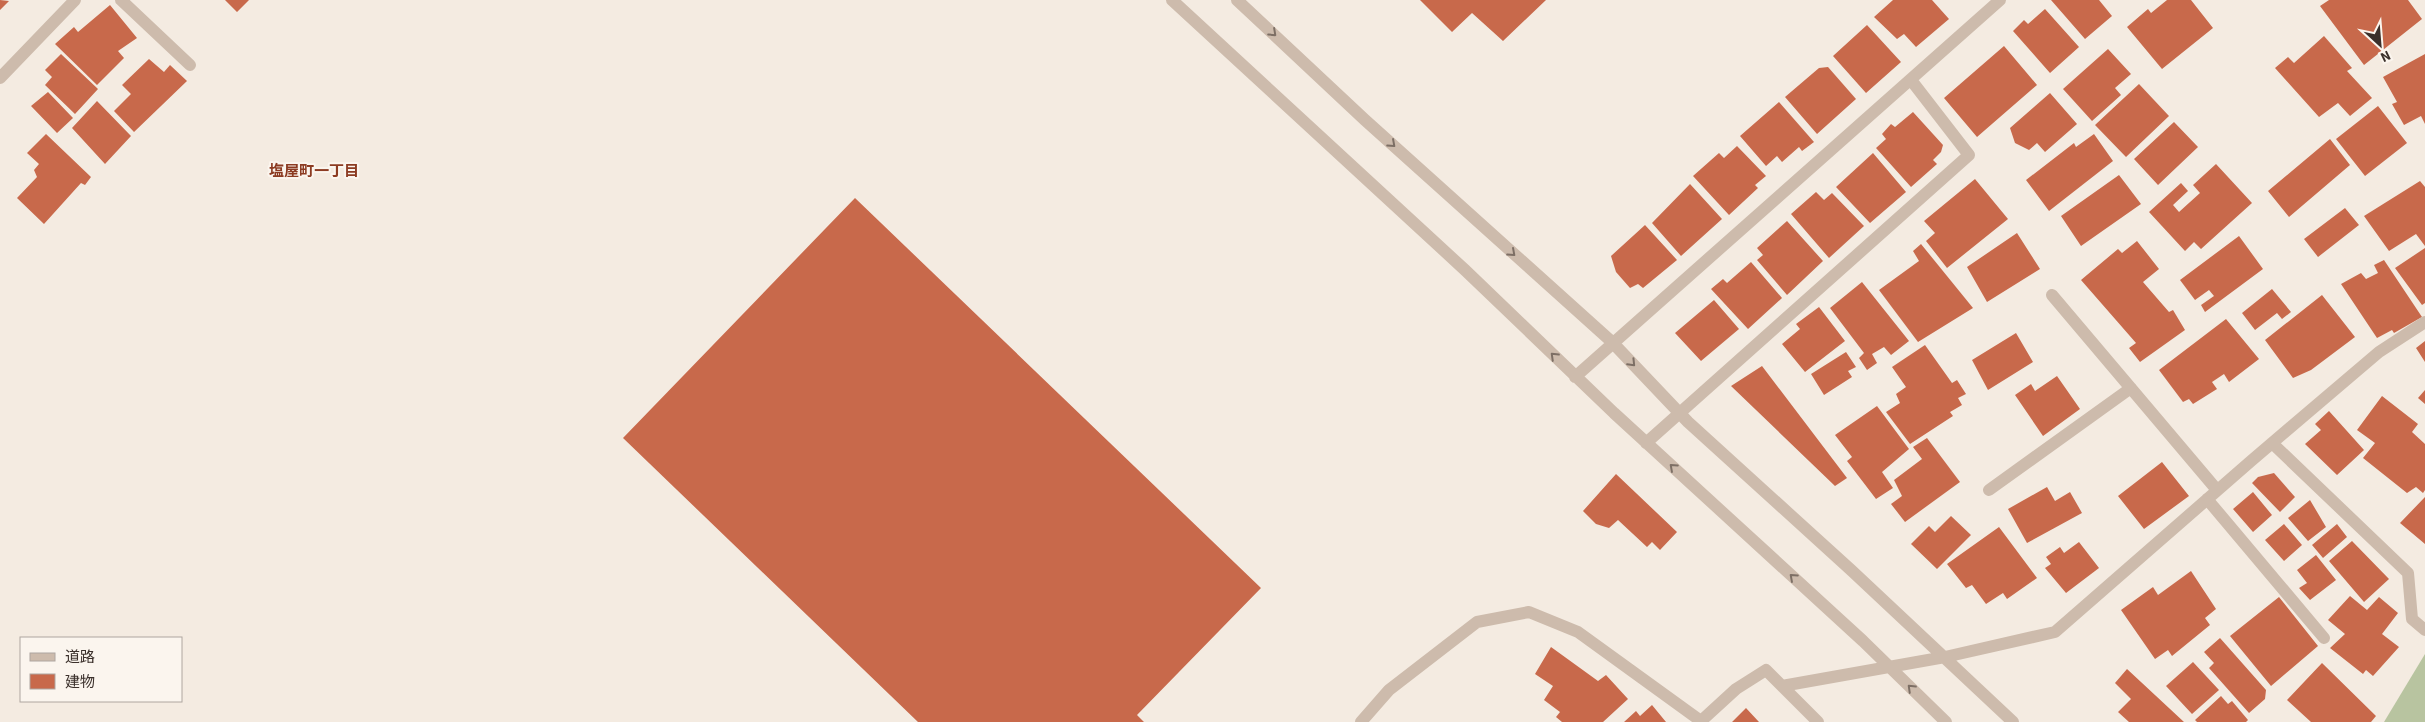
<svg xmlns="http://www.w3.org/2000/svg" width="2425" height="722" font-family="'Source Sans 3','Noto Sans JP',sans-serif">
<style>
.green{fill:#b8c4a0}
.building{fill:#c8694b}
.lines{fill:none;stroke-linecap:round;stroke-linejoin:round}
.minor{stroke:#cdbbac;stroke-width:12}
.oneway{stroke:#7d6f65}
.labels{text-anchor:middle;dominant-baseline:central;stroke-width:4;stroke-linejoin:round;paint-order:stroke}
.neighbourhood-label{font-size:15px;font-weight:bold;fill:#8c3b22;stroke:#fbf5ee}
</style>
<rect width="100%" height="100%" fill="#f4ebe1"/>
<path class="green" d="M 2425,654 L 2425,722 L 2384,722 Z"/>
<path class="building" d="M 0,0 L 9,1 L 0,10 Z
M 225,0 L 249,0 L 237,12 Z
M 1420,0 L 1546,0 L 1503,41 L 1472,13 L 1452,32 Z
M 1893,0 L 1932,0 L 1949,19 L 1916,47 L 1904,34 L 1897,39 L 1874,17 Z
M 2051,0 L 2099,0 L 2112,16 L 2085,39 Z
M 2167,0 L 2191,0 L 2213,28 L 2162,69 L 2127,27 L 2148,9 L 2151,13 Z
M 2329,0 L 2408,0 L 2422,19 L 2364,65 L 2320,6 Z
M 110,5 L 137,38 L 118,51 L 124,58 L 97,85 L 55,44 L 74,27 L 78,32 Z
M 2045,9 L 2079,47 L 2050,73 L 2013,31 L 2024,20 L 2028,24 Z
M 1867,25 L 1901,62 L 1866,93 L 1833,56 Z
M 2324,36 L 2352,68 L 2347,71 L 2372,98 L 2350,116 L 2338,103 L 2319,117 L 2275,68 L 2288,57 L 2294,63 Z
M 2004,46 L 2037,85 L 1977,137 L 1944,98 Z
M 2108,49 L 2131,74 L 2115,88 L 2121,95 L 2092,121 L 2063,89 Z
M 61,54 L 98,89 L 75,114 L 45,85 L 52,77 L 45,70 Z
M 2425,54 L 2425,124 L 2421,116 L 2404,125 L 2392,104 L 2397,102 L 2383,77 Z
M 149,59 L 164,72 L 170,65 L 187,81 L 134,132 L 114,111 L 131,94 L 122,85 Z
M 1828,67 L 1856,99 L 1817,134 L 1785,97 L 1819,68 Z
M 2139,84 L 2169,116 L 2126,157 L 2095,125 Z
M 48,92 L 73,118 L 57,133 L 31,106 Z
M 2050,93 L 2077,124 L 2045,152 L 2037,143 L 2029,150 L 2015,143 L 2010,128 Z
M 97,101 L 131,136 L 105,164 L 72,128 Z
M 1779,102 L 1814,142 L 1802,151 L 1799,147 L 1782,162 L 1777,156 L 1766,166 L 1740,136 Z
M 2378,106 L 2407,143 L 2365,176 L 2336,139 Z
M 1913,112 L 1943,145 L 1941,152 L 1933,160 L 1937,164 L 1911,187 L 1876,148 L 1886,139 L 1882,134 L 1891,124 L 1895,127 Z
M 2174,122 L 2198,147 L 2158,185 L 2134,159 Z
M 46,134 L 91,177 L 85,185 L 81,183 L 44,224 L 17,198 L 37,177 L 34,170 L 39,164 L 27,153 Z
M 2094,134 L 2113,161 L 2049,211 L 2026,180 L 2074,143 L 2076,147 Z
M 2330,139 L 2350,165 L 2289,217 L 2268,191 Z
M 1737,146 L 1766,176 L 1755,185 L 1758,188 L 1729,215 L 1693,176 L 1719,153 L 1724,158 Z
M 1873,153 L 1906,192 L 1870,223 L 1836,187 Z
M 2216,164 L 2252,203 L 2201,249 L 2194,242 L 2185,251 L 2149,212 L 2181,183 L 2188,191 L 2173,205 L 2179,212 L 2200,193 L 2193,185 Z
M 2119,175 L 2141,204 L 2081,246 L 2061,216 Z
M 1975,179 L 2008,219 L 1947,268 L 1926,241 L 1935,233 L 1924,221 Z
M 2420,181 L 2425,187 L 2425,246 L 2416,234 L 2389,251 L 2364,216 Z
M 1690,184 L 1722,219 L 1681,256 L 1652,223 Z
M 1816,192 L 1824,200 L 1832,193 L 1864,226 L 1829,258 L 1791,214 Z
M 855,198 L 1261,588 L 1137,715 L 1144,722 L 918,722 L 623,438 Z
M 2345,208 L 2359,225 L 2318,257 L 2304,239 Z
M 1787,221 L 1823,261 L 1787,295 L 1757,260 L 1763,255 L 1757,248 Z
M 1645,225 L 1677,260 L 1643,288 L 1638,284 L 1630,288 L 1616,272 L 1611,256 Z
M 2017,233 L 2040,269 L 1987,302 L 1967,267 Z
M 2239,236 L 2263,269 L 2205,312 L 2201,305 L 2214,296 L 2209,290 L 2195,300 L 2180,280 Z
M 2137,241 L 2159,269 L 2143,282 L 2169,312 L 2173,310 L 2185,330 L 2140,362 L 2129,348 L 2136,343 L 2081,280 L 2118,249 L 2122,253 Z
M 1921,244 L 1973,308 L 1918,342 L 1879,290 L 1919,261 L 1913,251 Z
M 2425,248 L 2425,303 L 2422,305 L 2395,268 Z
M 2384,260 L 2422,317 L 2394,333 L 2392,330 L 2377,338 L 2341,284 L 2361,273 L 2366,279 L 2378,273 L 2374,265 Z
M 1751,262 L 1782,298 L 1748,329 L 1711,289 L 1723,279 L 1727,283 Z
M 1862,282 L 1909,341 L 1891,355 L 1884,347 L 1872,354 L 1877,363 L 1867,370 L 1859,358 L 1864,353 L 1830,308 Z
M 2272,289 L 2291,312 L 2282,319 L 2277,313 L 2255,330 L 2242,313 Z
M 2322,295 L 2355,337 L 2311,370 L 2293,378 L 2265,340 Z
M 1714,300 L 1739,329 L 1701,361 L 1675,333 Z
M 1819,307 L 1845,341 L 1805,372 L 1782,344 L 1800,329 L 1796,324 Z
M 2226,319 L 2259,359 L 2229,382 L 2224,374 L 2212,382 L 2217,389 L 2193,404 L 2189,399 L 2183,402 L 2159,370 Z
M 2016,333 L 2033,362 L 1988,390 L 1972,360 Z
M 2425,341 L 2425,362 L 2416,348 Z
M 1925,345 L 1952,383 L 1957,380 L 1966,394 L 1958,398 L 1962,405 L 1950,412 L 1953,416 L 1910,444 L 1886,412 L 1900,403 L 1896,394 L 1906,387 L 1892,367 Z
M 1846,352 L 1856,367 L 1848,371 L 1852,377 L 1824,395 L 1811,374 Z
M 1762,366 L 1847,478 L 1835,486 L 1731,386 Z
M 2057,376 L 2080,409 L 2043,436 L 2015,395 L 2031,384 L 2035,391 Z
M 2425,390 L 2425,404 L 2418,398 Z
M 2382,396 L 2418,424 L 2412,432 L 2425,444 L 2425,490 L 2423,493 L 2416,487 L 2407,493 L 2363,458 L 2375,443 L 2357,430 Z
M 1877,406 L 1909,449 L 1882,472 L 1893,488 L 1876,499 L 1847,461 L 1852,457 L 1835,435 Z
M 2329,411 L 2364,450 L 2337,475 L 2305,444 L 2321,430 L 2315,424 Z
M 1927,438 L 1960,482 L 1905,522 L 1891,504 L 1902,496 L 1894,480 L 1922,459 L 1913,447 Z
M 2162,462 L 2189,496 L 2144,529 L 2118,496 Z
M 2274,473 L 2295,497 L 2280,512 L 2252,483 L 2258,477 Z
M 1616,474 L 1677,532 L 1660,550 L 1652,542 L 1647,547 L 1618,520 L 1609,528 L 1596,524 L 1583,511 Z
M 2047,487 L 2055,501 L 2070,492 L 2082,513 L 2027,543 L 2008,509 Z
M 2253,492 L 2272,515 L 2253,532 L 2233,509 Z
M 2425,497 L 2425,544 L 2400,523 Z
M 2310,500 L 2326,527 L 2308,541 L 2288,518 Z
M 1951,516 L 1971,535 L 1937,569 L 1911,544 L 1929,526 L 1935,532 Z
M 2284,524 L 2302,545 L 2284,561 L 2265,540 Z
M 2337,524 L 2347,537 L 2323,558 L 2312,545 Z
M 1999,527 L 2037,578 L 2007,599 L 2003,593 L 1986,604 L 1972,585 L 1966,588 L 1947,564 Z
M 2352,541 L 2389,579 L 2364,602 L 2329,561 Z
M 2079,542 L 2099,568 L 2066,593 L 2045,568 L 2051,564 L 2046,557 L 2060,547 L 2064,553 Z
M 2316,555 L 2336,580 L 2310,600 L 2299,588 L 2307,583 L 2297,570 Z
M 2191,571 L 2216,609 L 2205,618 L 2210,625 L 2172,656 L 2168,650 L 2155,659 L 2121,610 L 2153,587 L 2158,595 Z
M 2350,596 L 2367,610 L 2379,597 L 2398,613 L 2382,634 L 2399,647 L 2373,676 L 2366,670 L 2363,674 L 2330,648 L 2345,634 L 2328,620 Z
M 2279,597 L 2318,646 L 2271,686 L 2230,636 Z
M 2220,638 L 2266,690 L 2265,699 L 2249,713 L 2209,668 L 2214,663 L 2204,652 Z
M 1551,647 L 1598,681 L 1606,675 L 1628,699 L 1603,722 L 1562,722 L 1556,717 L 1560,712 L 1544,700 L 1553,686 L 1535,674 Z
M 2193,662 L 2219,690 L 2192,714 L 2166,686 Z
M 2322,663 L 2376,716 L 2371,722 L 2311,722 L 2287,700 Z
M 2127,669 L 2184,722 L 2129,722 L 2118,712 L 2131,699 L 2115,683 Z
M 2221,696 L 2228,704 L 2232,701 L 2248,720 L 2246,722 L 2197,722 L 2195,720 Z
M 1652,705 L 1666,722 L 1624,722 L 1636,711 L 1640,716 Z
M 1746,708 L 1759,722 L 1732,722 Z"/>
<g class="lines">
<path class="minor" d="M 121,0 L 190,65
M 1172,0 L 1465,270 L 1614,413 L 1863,641 L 1946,722
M 1237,0 L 1365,120 L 1612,342 L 1688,422 L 1851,570 L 2013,722
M 0,78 L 75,0
M 2052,295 L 2217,490
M 1575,377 L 2000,0
M 1646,443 L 1969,155 L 1911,80
M 2272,443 L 2408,573 L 2412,619 L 2425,630
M 1989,490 L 2131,388
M 2207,499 L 2324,638
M 1782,686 L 1945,657 L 2055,632 L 2251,461 L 2379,352 L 2425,322
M 1361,722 L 1389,690 L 1477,622 L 1529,612 L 1578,632 L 1701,721
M 1700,722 L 1736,689 L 1766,670 L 1818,722"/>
</g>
<defs><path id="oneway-chevron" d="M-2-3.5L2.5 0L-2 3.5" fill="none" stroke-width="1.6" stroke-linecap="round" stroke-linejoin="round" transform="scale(1.25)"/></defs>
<g class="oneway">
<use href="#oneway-chevron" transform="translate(1273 33) rotate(43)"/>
<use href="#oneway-chevron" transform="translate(1392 144) rotate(42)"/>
<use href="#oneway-chevron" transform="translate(1512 253) rotate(42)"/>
<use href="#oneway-chevron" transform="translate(1554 356) rotate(-136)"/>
<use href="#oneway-chevron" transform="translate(1632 363) rotate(46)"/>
<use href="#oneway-chevron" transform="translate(1673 467) rotate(-138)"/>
<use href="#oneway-chevron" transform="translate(1793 577) rotate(-138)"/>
<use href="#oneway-chevron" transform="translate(1911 688) rotate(-136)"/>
</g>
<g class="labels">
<g class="neighbourhood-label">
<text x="314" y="171">塩屋町一丁目</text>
</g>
</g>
<rect x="20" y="637" width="162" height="65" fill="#fbf5ee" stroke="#aea6a0"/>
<rect x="30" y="653" width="25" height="8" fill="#cdbbac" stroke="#aea6a0"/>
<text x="65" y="662" font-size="15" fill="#3b302b">道路</text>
<rect x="30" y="674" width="25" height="15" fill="#c8694b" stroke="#aea6a0"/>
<text x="65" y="687" font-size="15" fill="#3b302b">建物</text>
<g transform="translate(2380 45) rotate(154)" stroke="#fbf5ee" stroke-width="4" paint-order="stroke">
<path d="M0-4L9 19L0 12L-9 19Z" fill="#3b302b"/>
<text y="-8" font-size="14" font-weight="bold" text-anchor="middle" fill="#3b302b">N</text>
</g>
</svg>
